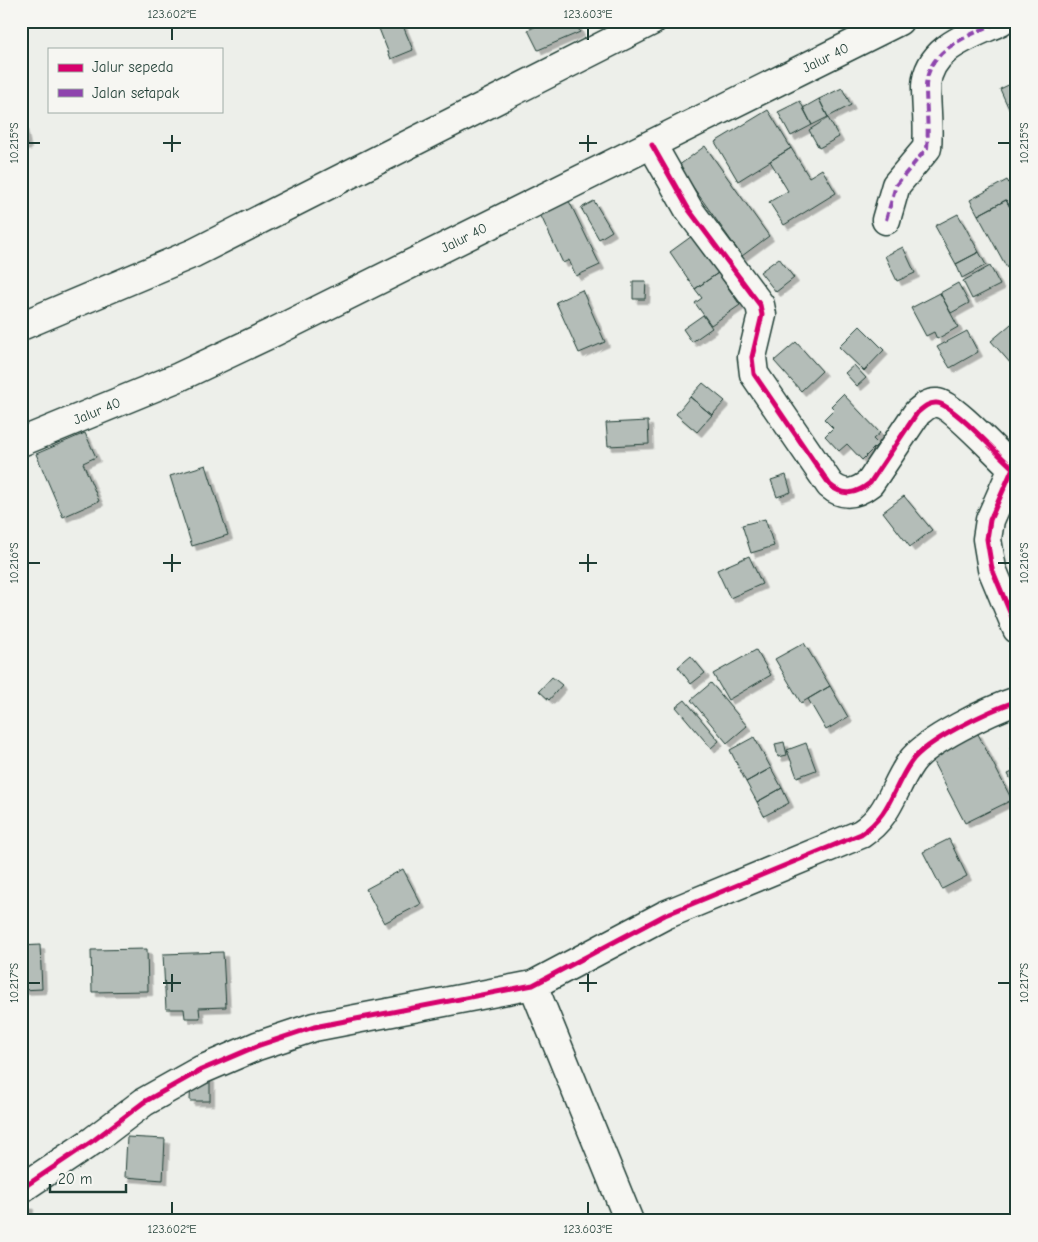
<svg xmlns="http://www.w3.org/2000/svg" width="1038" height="1242" font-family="'Comic Neue',sans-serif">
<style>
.building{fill:#b4bdb8;stroke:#1f3d34;filter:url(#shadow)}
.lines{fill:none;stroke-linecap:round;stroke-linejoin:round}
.minor-casing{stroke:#1f3d34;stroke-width:31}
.highway-casing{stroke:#1f3d34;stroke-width:31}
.minor{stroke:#f6f6f2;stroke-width:28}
.highway{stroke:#f6f6f2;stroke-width:28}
.quiet{stroke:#8e44ad;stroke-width:4;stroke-dasharray:8 4;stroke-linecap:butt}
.cycleway-casing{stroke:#f6f6f2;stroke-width:8}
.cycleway{stroke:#d6006c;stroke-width:5}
.ticks{fill:none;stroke:#1f3d34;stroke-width:2}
.labels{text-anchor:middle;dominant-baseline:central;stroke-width:4;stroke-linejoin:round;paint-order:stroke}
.street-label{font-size:14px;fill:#1f3d34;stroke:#f6f6f2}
.neatline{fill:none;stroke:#1f3d34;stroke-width:2}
.ticks-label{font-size:12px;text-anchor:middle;fill:#1f3d34}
</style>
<defs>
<filter id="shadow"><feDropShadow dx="4.5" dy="4.5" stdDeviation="0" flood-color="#0004"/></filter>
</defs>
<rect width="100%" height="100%" fill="#edefea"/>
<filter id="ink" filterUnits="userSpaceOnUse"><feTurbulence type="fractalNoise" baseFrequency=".02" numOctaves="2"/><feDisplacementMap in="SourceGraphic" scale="10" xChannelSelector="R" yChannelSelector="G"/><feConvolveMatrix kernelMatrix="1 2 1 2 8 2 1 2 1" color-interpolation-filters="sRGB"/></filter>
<g filter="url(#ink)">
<path class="building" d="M 376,21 L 401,21 L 413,50 L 391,59 Z
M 547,21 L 575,21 L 580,32 L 538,50 L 528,30 Z
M 1017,81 L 1017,127 L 1000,89 Z
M 842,88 L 851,105 L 828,117 L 819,99 Z
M 819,99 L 828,117 L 812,125 L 803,108 Z
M 800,101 L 812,125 L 791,136 L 778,112 Z
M 768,110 L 791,148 L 738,181 L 715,142 Z
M 21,115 L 27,145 L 21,146 Z
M 828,118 L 839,137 L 819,148 L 809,130 Z
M 705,146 L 769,236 L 742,256 L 678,166 Z
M 791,148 L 809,177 L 822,169 L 836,193 L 784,225 L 769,202 L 788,191 L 770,161 Z
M 1007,180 L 1017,197 L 1017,204 L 1010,207 L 1006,200 L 978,215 L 970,200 Z
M 1006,200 L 1010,207 L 1017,204 L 1017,263 L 1007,268 L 978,215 Z
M 569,201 L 600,265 L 576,276 L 569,260 L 563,263 L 540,214 Z
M 594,201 L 612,231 L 599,239 L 581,208 Z
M 958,214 L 979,252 L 956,264 L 935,226 Z
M 692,236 L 718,273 L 695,289 L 670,252 Z
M 903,247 L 915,273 L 897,281 L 885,256 Z
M 979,252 L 986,265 L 962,278 L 956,264 Z
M 779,258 L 794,278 L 776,292 L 760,272 Z
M 990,266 L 1000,285 L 972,299 L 963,281 Z
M 718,273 L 740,305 L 711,325 L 695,303 L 702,298 L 695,289 Z
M 633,281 L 646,281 L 645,299 L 633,299 Z
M 958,283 L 969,303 L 951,313 L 940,293 Z
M 582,290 L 605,342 L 579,353 L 556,302 Z
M 940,293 L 958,327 L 937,339 L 934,332 L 926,336 L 911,308 Z
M 703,315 L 712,328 L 692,342 L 683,329 Z
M 1017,319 L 1017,360 L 1012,365 L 991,341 Z
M 860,326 L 884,350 L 864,371 L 839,347 Z
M 967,331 L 978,352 L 950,368 L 937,347 Z
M 796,342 L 822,371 L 801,391 L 774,361 Z
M 854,365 L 866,378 L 857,386 L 845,373 Z
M 703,383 L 725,401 L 712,415 L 690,397 Z
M 843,394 L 880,433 L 873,439 L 878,444 L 862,460 L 847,444 L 839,451 L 825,436 L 833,428 L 824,419 L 834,409 L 831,406 Z
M 690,397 L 712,415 L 697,432 L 676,414 Z
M 648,421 L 649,444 L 608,446 L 606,423 Z
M 85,433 L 96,457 L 83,463 L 99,501 L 63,517 L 36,454 Z
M 206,465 L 228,535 L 192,546 L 170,476 Z
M 786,475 L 791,492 L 777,497 L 771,480 Z
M 904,496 L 932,530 L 910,547 L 883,512 Z
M 765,519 L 774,546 L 751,553 L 742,525 Z
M 749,556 L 762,584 L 730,598 L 717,570 Z
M 804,643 L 830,686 L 801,703 L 775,659 Z
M 756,650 L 771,675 L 728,700 L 713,674 Z
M 691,656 L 705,673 L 691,684 L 678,667 Z
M 552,677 L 562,685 L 549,700 L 539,691 Z
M 711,683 L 747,726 L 727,743 L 691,700 Z
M 830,686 L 848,717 L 826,730 L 808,699 Z
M 685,700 L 719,741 L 711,748 L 676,707 Z
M 977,732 L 1012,800 L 965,823 L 930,756 Z
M 754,737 L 771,768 L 746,782 L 730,750 Z
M 784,742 L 787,755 L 778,757 L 775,744 Z
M 806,743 L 816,770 L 797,777 L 787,750 Z
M 1017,745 L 1017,763 L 1010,748 Z
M 771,768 L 782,788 L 757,802 L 746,782 Z
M 1017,770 L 1017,792 L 1008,774 Z
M 782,788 L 789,803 L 764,816 L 757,802 Z
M 949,839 L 967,876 L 942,889 L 923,852 Z
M 403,869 L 421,904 L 384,923 L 366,889 Z
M 40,945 L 42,989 L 21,990 L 21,946 Z
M 147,949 L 148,991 L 92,992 L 91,950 Z
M 223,952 L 226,1007 L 199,1008 L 200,1018 L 185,1018 L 184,1009 L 166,1009 L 163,954 Z
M 191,1077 L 210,1078 L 210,1101 L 190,1101 Z
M 127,1137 L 165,1139 L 163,1180 L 125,1177 Z
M 21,1204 L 29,1205 L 28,1221 L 21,1221 Z"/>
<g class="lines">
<defs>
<path id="minor" d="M 652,145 L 689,210 L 760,305 L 762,315 L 752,357 L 754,374 L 830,485 C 844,497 856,494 870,483 L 917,413 C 923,408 929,402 937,403 C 952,404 999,456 1013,468 L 990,520 L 987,539 L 992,569 L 1017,629
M 886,220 L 896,185 L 927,148 C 929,128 926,107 926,86 C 928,47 972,35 1001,21
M 533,985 L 629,1221
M 21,1189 L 94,1140 L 144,1102 L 201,1070 L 257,1046 L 314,1027 L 533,985 L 665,915 L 861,834 C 891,814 892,789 911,762 C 927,740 990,710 1017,701"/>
<g id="highway">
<path d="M 21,326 L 194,253 L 652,21"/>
<path id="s1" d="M 21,442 L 179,377 L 276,331 L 899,21"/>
</g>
</defs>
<use href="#minor" class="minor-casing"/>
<use href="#highway" class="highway-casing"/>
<use href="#minor" class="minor"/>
<use href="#highway" class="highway"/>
<path class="quiet" d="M 886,220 L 896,185 L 927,148 C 929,128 926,107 926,86 C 928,47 972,35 1001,21"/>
<defs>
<path id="cycleway" d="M 652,145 L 689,210 L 760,305 L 762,315 L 752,357 L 754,374 L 830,485 C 844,497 856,494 870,483 L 917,413 C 923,408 929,402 937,403 C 952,404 999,456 1013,468 L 990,520 L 987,539 L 992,569 L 1017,629
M 21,1189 L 94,1140 L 144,1102 L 201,1070 L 257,1046 L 314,1027 L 533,985 L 665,915 L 861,834 C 891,814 892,789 911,762 C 927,740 990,710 1017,701"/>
</defs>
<use href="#cycleway" class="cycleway-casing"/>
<use href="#cycleway" class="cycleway"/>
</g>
</g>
<path class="ticks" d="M 172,28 L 172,40M 588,28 L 588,40M 172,135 L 172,152M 588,135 L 588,152M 28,143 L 40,143M 163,143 L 181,143M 579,143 L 597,143M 998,143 L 1010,143M 172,554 L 172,572M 588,554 L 588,572M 28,563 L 40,563M 163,563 L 181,563M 579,563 L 597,563M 998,563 L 1010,563M 172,974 L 172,992M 588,974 L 588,992M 28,983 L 40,983M 163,983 L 181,983M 579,983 L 597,983M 998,983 L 1010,983M 172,1202 L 172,1214M 588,1202 L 588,1214"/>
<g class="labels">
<g class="street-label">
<text stroke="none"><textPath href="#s1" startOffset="892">Jalur 40</textPath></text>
<text stroke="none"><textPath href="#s1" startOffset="488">Jalur 40</textPath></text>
<text stroke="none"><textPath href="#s1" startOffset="82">Jalur 40</textPath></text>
</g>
</g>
<rect width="1038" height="1242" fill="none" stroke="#f6f6f2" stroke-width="55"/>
<rect x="48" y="48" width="175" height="65" fill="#f6f6f2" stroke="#a0aca6"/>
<rect x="58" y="64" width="25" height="8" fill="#d6006c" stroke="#a0aca6"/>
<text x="92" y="72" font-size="15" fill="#1f3d34">Jalur sepeda</text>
<rect x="58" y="89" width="25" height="8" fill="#8e44ad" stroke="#a0aca6"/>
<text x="92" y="98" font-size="15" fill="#1f3d34">Jalan setapak</text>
<path d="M50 1184v8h76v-8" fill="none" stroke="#1f3d34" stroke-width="2.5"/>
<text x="58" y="1184" font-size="15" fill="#1f3d34" stroke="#f6f6f2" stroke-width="4" paint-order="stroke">20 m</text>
<rect x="28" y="28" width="982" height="1186" class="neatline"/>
<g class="ticks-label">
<text x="172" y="18">123.602°E</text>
<text x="588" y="18">123.603°E</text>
<text transform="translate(14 143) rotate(-90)" y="4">10.215°S</text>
<text transform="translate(1024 143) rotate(-90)" y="4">10.215°S</text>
<text transform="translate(14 563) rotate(-90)" y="4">10.216°S</text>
<text transform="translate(1024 563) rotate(-90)" y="4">10.216°S</text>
<text transform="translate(14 983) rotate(-90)" y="4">10.217°S</text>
<text transform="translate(1024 983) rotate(-90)" y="4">10.217°S</text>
<text x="172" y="1233">123.602°E</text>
<text x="588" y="1233">123.603°E</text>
</g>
</svg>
